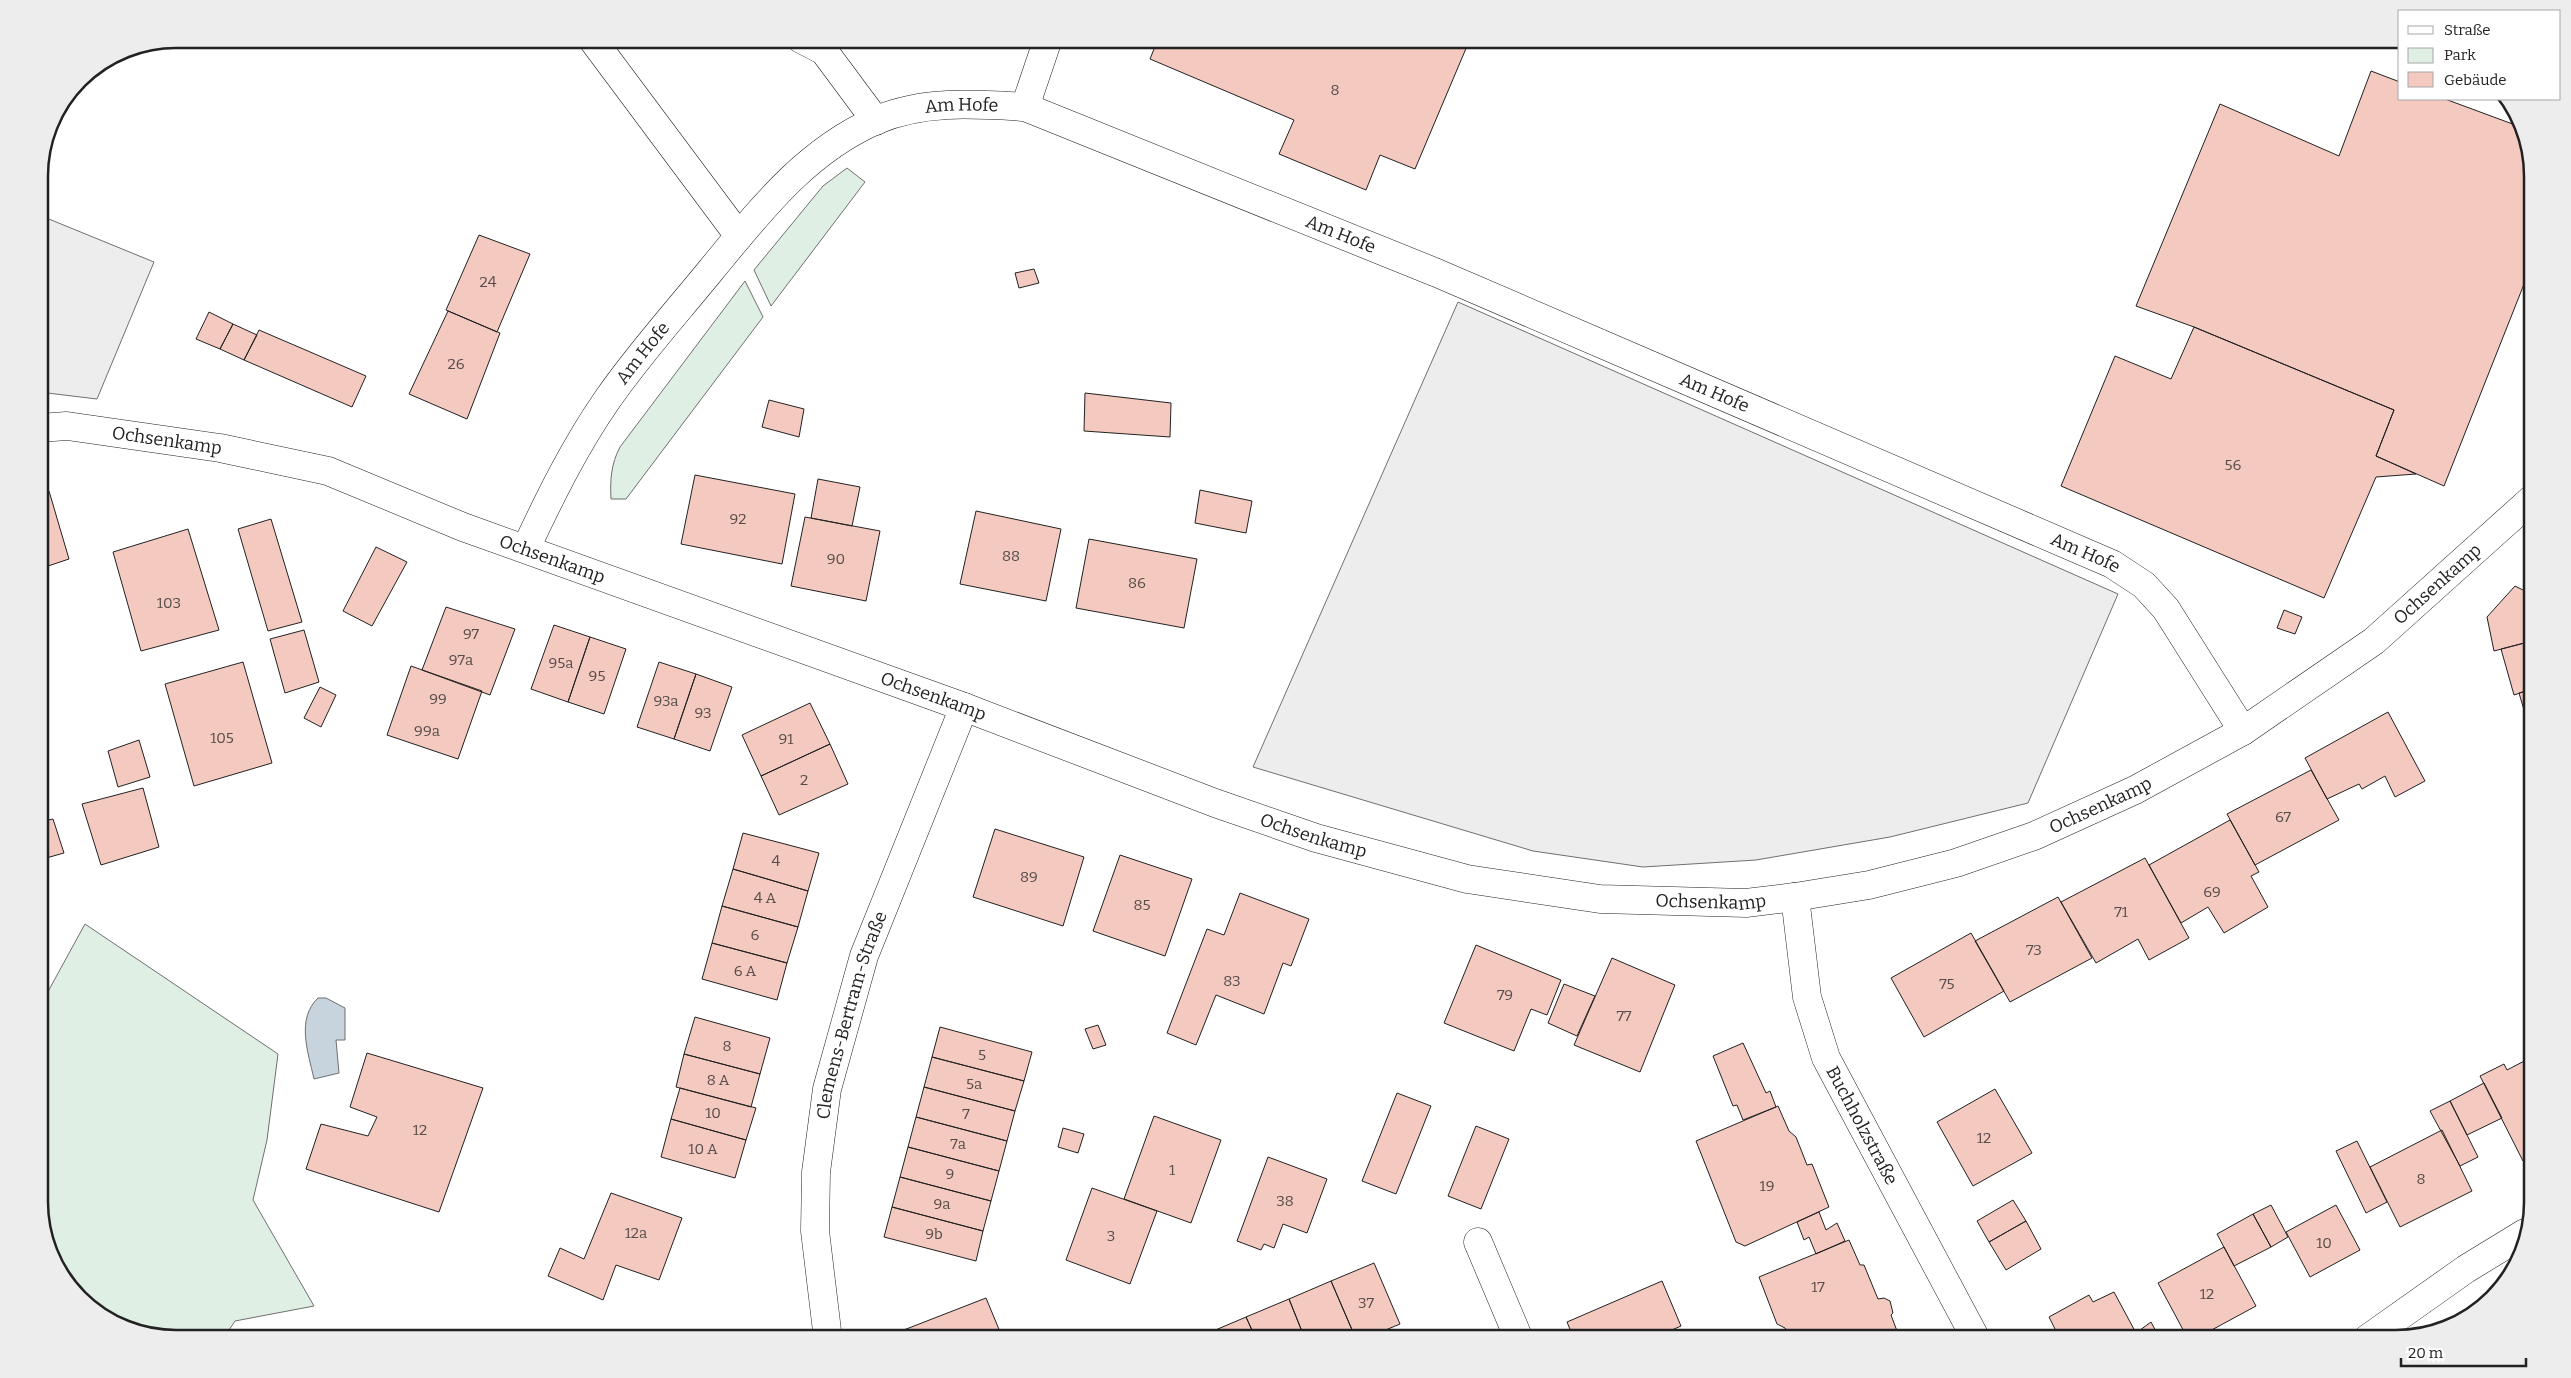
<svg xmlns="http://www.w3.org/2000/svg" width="2571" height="1378" font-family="Bitter,serif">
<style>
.green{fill:#e0efe3;stroke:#6f6f6f}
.parking{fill:#ededed;stroke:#6f6f6f}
.water{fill:#c7d3dd;stroke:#6f6f6f}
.building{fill:#f3c9c0;stroke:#222}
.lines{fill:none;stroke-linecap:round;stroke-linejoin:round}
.minor-casing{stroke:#222;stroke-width:29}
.minor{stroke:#fff;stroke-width:28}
.labels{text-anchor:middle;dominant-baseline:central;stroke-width:4;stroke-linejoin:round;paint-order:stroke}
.number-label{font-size:15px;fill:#564c4a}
.street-label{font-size:18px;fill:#222;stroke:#fff}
.rim{fill:none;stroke:#222;stroke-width:2.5}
</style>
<rect width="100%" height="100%" fill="#fff"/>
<path class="green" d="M 847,168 L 865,182 L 771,306 L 754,270 L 823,186 Z
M 745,281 L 763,317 L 626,499 L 611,499 C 610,480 611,464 620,447 Z
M 85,924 L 278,1054 L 267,1140 L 253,1200 L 314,1306 L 235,1321 L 223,1339 L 176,1339 L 115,1325 L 62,1279 L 39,1211 L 39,1008 Z
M 243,1335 L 403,1338 L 404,1339 L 241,1339 Z"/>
<path class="parking" d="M 39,215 L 154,262 L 97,399 L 39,392 Z
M 1458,302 L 2118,594 L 2028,803 L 1890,837 L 1756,860 L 1643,867 L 1533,851 L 1253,767 Z"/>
<path class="water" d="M 318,998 L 326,998 L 345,1008 L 345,1040 L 336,1040 L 339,1073 L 314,1079 C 308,1052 296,1019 318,998 Z"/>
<path class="building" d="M 1158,39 L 1470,39 L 1415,169 L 1380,155 L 1366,190 L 1279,154 L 1294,120 L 1150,59 Z
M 2371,71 L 2400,82 L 2400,99 L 2445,99 L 2518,126 L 2532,167 L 2532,264 L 2444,486 L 2376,456 L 2394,410 L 2194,327 L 2136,306 L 2220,104 L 2339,156 Z
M 479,235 L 530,254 L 497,332 L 446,310 Z
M 1034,269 L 1039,283 L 1019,288 L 1015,273 Z
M 448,311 L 500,333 L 467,419 L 409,394 Z
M 209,312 L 233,324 L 220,349 L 196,339 Z
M 233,324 L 257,335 L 244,360 L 220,349 Z
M 2194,327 L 2394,410 L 2376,456 L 2416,474 L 2376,477 L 2324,598 L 2061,486 L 2115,356 L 2171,379 Z
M 259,330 L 366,376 L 352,407 L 244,360 Z
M 1085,393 L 1171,403 L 1170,437 L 1084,431 Z
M 769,400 L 804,409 L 799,437 L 762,427 Z
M 695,475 L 795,494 L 782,564 L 681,544 Z
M 818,479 L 860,487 L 852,526 L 811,518 Z
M 1200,490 L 1252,501 L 1246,533 L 1195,523 Z
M 49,491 L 69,559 L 39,569 L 39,494 Z
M 976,511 L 1061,529 L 1046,601 L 960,584 Z
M 805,517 L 880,531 L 866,601 L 791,586 Z
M 271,519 L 302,622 L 268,631 L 238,529 Z
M 188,529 L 219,630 L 141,651 L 113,552 Z
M 1089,539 L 1197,559 L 1184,628 L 1076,608 Z
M 376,547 L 407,562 L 372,626 L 343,611 Z
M 2532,584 L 2532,641 L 2494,651 L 2487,617 L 2515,586 L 2527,592 Z
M 446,607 L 515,629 L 490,695 L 422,670 Z
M 2284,610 L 2302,617 L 2295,634 L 2277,628 Z
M 554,625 L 590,637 L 568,702 L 531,689 Z
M 304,630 L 319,682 L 285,693 L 270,639 Z
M 590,637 L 626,649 L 604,714 L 568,702 Z
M 2532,641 L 2532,689 L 2514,695 L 2501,649 Z
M 243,662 L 272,763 L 194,786 L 165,684 Z
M 659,662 L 696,674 L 674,739 L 637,727 Z
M 411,666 L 482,691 L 458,759 L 387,735 Z
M 696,674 L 732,687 L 710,751 L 674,739 Z
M 320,687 L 336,695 L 321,727 L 304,718 Z
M 2532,689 L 2532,737 L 2519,693 Z
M 810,703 L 830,744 L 761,776 L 742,735 Z
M 2388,712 L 2425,781 L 2395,797 L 2385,776 L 2362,789 L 2359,784 L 2327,799 L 2305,758 Z
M 139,740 L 150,777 L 118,787 L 108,751 Z
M 830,744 L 848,784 L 779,815 L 761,776 Z
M 2311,770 L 2339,820 L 2255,865 L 2227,814 Z
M 143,788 L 159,847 L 101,865 L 82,804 Z
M 53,819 L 64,853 L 39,860 L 39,822 Z
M 2230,820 L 2259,872 L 2251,876 L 2268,907 L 2224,933 L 2208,907 L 2181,923 L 2149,865 Z
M 995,829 L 1084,857 L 1063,926 L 973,897 Z
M 743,833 L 819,853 L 808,891 L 733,869 Z
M 1120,855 L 1192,879 L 1165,956 L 1093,931 Z
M 2145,858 L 2189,938 L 2149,960 L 2138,939 L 2096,963 L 2061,902 Z
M 733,869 L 808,891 L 798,927 L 722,906 Z
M 1240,893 L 1309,919 L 1291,966 L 1283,963 L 1264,1014 L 1216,995 L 1196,1045 L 1167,1033 L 1207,929 L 1224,935 Z
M 2058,897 L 2092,958 L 2010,1002 L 1975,941 Z
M 722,906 L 798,927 L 787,963 L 712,943 Z
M 1971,933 L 2004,991 L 1924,1037 L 1891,978 Z
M 712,943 L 787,963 L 777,1000 L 702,979 Z
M 1476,945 L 1561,980 L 1547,1015 L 1531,1009 L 1514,1051 L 1444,1023 Z
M 1612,958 L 1675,985 L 1640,1072 L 1574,1045 Z
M 1564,984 L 1595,996 L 1577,1036 L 1548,1023 Z
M 695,1017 L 770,1038 L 760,1074 L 684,1054 Z
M 1098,1025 L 1106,1045 L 1093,1049 L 1085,1029 Z
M 940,1027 L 1032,1052 L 1024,1081 L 932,1057 Z
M 1743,1043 L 1766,1093 L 1770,1091 L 1776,1107 L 1743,1120 L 1737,1105 L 1733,1106 L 1713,1056 Z
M 367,1053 L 483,1088 L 439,1212 L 306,1169 L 321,1124 L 368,1136 L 377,1117 L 350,1107 Z
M 684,1054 L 760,1074 L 751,1107 L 676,1087 Z
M 932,1057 L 1024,1081 L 1015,1111 L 924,1087 Z
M 2532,1057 L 2532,1157 L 2523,1161 L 2480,1076 L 2504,1064 L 2507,1070 Z
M 2484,1083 L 2502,1118 L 2467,1135 L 2450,1101 Z
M 924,1087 L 1015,1111 L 1007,1141 L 916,1117 Z
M 680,1088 L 756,1108 L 746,1140 L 671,1119 Z
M 1995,1089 L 2032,1153 L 1973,1186 L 1937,1122 Z
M 1397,1093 L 1431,1106 L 1396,1194 L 1362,1181 Z
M 2450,1101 L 2478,1157 L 2460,1166 L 2430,1111 Z
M 1778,1106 L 1789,1131 L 1796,1137 L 1807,1165 L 1812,1164 L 1829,1207 L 1745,1246 L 1736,1242 L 1696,1141 Z
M 1154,1116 L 1221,1140 L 1191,1223 L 1124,1199 Z
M 916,1117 L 1007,1141 L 999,1171 L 908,1147 Z
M 671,1119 L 746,1140 L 735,1178 L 661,1157 Z
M 1476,1126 L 1509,1139 L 1481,1209 L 1448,1196 Z
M 1063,1128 L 1084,1134 L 1078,1153 L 1058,1147 Z
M 2442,1130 L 2472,1191 L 2400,1227 L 2370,1167 Z
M 2357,1141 L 2387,1202 L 2366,1213 L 2336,1151 Z
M 908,1147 L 999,1171 L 991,1201 L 900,1177 Z
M 1268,1157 L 1327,1179 L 1307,1233 L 1283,1224 L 1274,1248 L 1264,1244 L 1261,1250 L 1237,1241 Z
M 900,1177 L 991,1201 L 983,1231 L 892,1207 Z
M 1092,1188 L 1157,1211 L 1130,1284 L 1066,1260 Z
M 611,1193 L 682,1218 L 659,1280 L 616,1265 L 603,1300 L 548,1276 L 560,1248 L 584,1259 Z
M 2013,1200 L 2026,1221 L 1989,1242 L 1977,1221 Z
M 2271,1205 L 2288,1237 L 2271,1247 L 2253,1214 Z
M 2336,1205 L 2360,1250 L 2310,1277 L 2286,1232 Z
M 892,1207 L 983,1231 L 976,1261 L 884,1237 Z
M 1819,1212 L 1826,1230 L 1837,1223 L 1845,1241 L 1816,1254 L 1809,1237 L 1804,1240 L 1797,1222 Z
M 2253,1214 L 2271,1247 L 2234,1266 L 2217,1234 Z
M 2026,1221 L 2041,1249 L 2006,1270 L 1989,1242 Z
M 1849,1240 L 1860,1265 L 1864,1265 L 1878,1299 L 1884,1298 L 1890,1301 L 1893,1313 L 1891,1315 L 1900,1339 L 1790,1339 L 1785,1328 L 1777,1324 L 1759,1277 Z
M 2224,1247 L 2256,1306 L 2195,1339 L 2188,1339 L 2158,1283 Z
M 1374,1263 L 1400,1324 L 1364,1339 L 1356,1339 L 1331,1281 Z
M 1331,1281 L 1356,1339 L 1305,1339 L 1289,1299 Z
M 1662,1281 L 1681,1326 L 1656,1337 L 1657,1339 L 1574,1339 L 1567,1322 Z
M 2114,1292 L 2136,1333 L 2125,1339 L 2060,1339 L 2049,1317 L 2089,1295 L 2093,1302 Z
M 986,1298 L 1003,1339 L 899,1339 L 896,1333 Z
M 1289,1299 L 1305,1339 L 1256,1339 L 1246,1317 Z
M 1246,1317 L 1256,1339 L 1200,1339 L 1199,1337 Z
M 2151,1322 L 2160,1339 L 2125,1339 L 2136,1333 Z"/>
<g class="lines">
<defs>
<g id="minor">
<path d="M 592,39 L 739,236"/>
<path d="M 801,39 L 824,51 L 876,121"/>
<path d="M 1025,107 L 1048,39"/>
<path id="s1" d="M 39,428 L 67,426 L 220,448 L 328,471 L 463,527 L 964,707 L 1215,803 L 1316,838 L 1467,879 L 1600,899 L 1746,903 L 1795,897 L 1869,885 L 1956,863 L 2034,836 L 2135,790 L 2243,731 L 2374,641 L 2532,499"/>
<path id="s2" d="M 526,548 C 550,497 575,446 607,400 C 638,355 676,313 711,270 C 759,212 805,151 877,120 C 924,100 975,104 1025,107 L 1437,273 L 2112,564 L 2144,585 L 2166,609 L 2243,731"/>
<path id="s3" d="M 1795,897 L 1807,997 L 1826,1058 L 1976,1339"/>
<path d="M 1478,1242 L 1519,1339"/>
<path id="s4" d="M 828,1339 L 815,1231 L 816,1172 L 827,1089 L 864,956 L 964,707"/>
<path d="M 2367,1339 L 2466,1269 L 2525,1233"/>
</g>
</defs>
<use href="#minor" class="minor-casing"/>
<use href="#minor" class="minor"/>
</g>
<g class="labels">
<g class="number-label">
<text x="1335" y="90">8</text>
<text x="488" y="282">24</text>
<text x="456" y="364">26</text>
<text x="2233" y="465">56</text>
<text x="738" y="519">92</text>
<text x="1011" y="556">88</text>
<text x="836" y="559">90</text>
<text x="1137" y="583">86</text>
<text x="169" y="603">103</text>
<text x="471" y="634">97</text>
<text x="461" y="660">97a</text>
<text x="561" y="663">95a</text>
<text x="597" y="676">95</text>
<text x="438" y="699">99</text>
<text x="666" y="701">93a</text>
<text x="703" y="713">93</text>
<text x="427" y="731">99a</text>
<text x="222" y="738">105</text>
<text x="786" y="739">91</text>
<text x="804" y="780">2</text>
<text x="2283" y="817">67</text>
<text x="776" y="861">4</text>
<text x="1029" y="877">89</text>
<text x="2212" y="892">69</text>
<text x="765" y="898">4 A</text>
<text x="1142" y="905">85</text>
<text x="2121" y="912">71</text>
<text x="755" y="935">6</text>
<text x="2034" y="950">73</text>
<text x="745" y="971">6 A</text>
<text x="1232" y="981">83</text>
<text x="1947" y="984">75</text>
<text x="1505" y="995">79</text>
<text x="1624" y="1016">77</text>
<text x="727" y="1046">8</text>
<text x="982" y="1055">5</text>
<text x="718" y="1080">8 A</text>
<text x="974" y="1084">5a</text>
<text x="713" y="1113">10</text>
<text x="966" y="1114">7</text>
<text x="420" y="1130">12</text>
<text x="1984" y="1138">12</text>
<text x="958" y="1144">7a</text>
<text x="703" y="1149">10 A</text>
<text x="1172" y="1170">1</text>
<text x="950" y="1174">9</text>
<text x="2421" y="1179">8</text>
<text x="1767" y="1186">19</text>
<text x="1285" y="1201">38</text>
<text x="942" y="1204">9a</text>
<text x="636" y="1233">12a</text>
<text x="934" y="1234">9b</text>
<text x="1111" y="1236">3</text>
<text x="2324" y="1243">10</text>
<text x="1818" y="1287">17</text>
<text x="2207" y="1294">12</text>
<text x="1366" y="1303">37</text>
</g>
<g class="street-label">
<text stroke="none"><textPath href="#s2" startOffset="648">Am Hofe</textPath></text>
<text stroke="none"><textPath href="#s2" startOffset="1052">Am Hofe</textPath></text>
<text stroke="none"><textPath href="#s2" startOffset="228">Am Hofe</textPath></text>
<text stroke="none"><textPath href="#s2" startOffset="1458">Am Hofe</textPath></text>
<text stroke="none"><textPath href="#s1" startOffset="129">Ochsenkamp</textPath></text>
<text stroke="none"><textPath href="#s2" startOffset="1862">Am Hofe</textPath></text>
<text stroke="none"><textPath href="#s1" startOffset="534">Ochsenkamp</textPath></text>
<text stroke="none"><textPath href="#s1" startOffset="2559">Ochsenkamp</textPath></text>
<text stroke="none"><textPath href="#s1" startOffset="939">Ochsenkamp</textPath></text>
<text stroke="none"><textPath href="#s1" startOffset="2154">Ochsenkamp</textPath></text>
<text stroke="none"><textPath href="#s1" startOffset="1344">Ochsenkamp</textPath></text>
<text stroke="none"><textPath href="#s1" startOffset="1749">Ochsenkamp</textPath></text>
<text stroke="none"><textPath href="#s4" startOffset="329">Clemens-Bertram-Straße</textPath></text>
<text stroke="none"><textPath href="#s3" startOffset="241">Buchholzstraße</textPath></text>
</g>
</g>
<path d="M0 0H2571V1378H0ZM176 48H2396A128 128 0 0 1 2524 176V1202A128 128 0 0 1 2396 1330H176A128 128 0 0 1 48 1202V176A128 128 0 0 1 176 48Z" fill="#ededed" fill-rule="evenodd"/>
<path class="rim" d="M176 48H2396A128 128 0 0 1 2524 176V1202A128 128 0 0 1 2396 1330H176A128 128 0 0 1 48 1202V176A128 128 0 0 1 176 48Z"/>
<rect x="2398" y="10" width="162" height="90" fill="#ffffff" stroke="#a7a7a7"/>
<rect x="2408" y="26" width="25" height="8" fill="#ffffff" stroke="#a7a7a7"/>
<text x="2444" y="35" font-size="15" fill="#222222">Straße</text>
<rect x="2408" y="48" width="25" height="15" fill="#e0efe3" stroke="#a7a7a7"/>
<text x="2444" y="60" font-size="15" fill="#222222">Park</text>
<rect x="2408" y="72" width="25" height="15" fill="#f3c9c0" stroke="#a7a7a7"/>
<text x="2444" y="85" font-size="15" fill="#222222">Gebäude</text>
<path d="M2401 1358v8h125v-8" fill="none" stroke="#222222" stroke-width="2.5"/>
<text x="2408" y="1358" font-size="15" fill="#222222" stroke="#ffffff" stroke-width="4" paint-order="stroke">20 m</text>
</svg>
